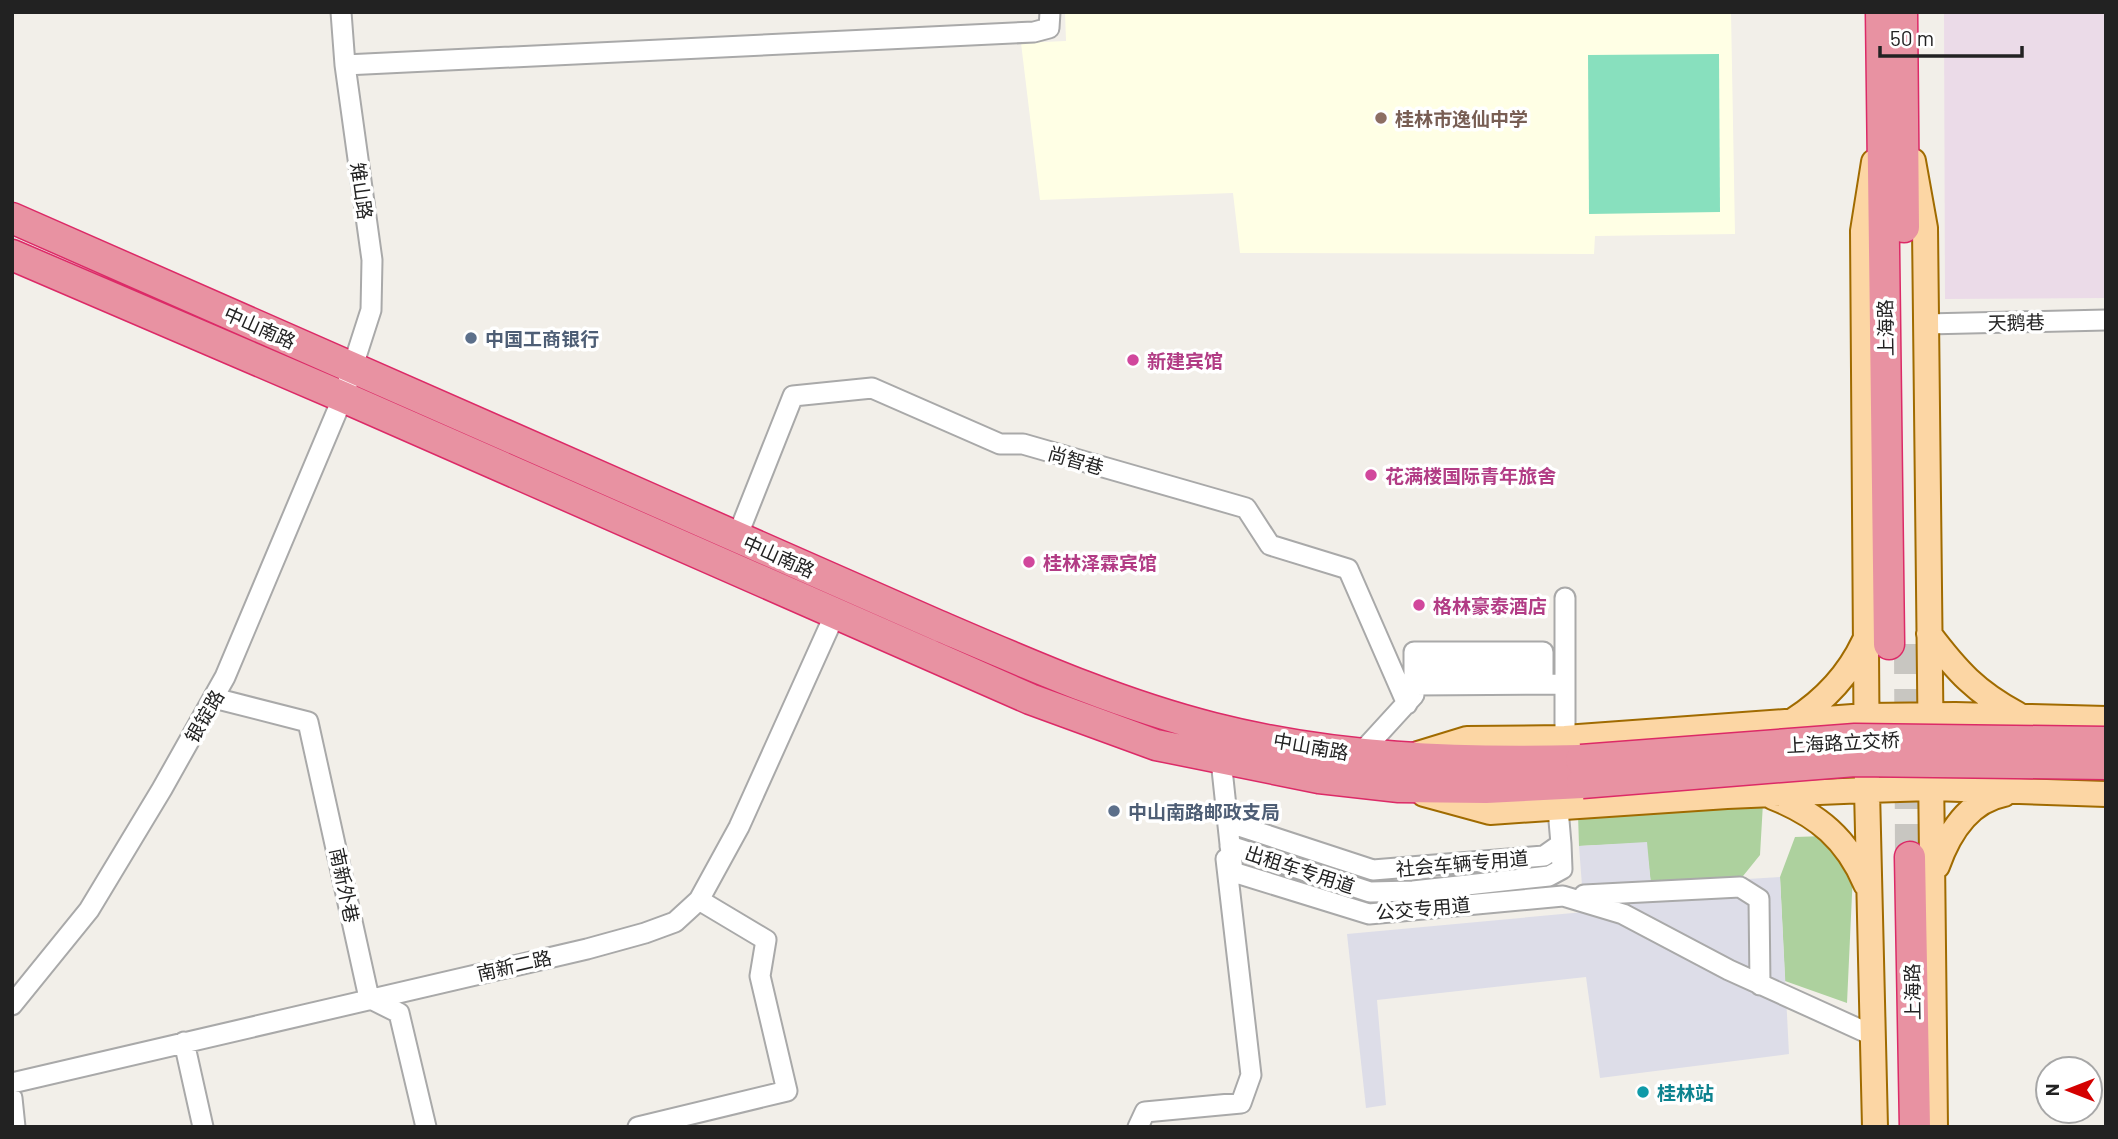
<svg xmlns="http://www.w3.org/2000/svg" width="2118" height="1139" font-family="Barlow,'Noto Sans SC',sans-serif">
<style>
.industrial{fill:#ebdbe8}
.education{fill:#ffffe5}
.forest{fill:#add19e}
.pitch{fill:#88e0be}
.plaza{fill:#dddde8}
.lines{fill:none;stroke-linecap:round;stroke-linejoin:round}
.highway-tunnel{stroke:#c8c6c1;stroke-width:30;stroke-dasharray:30 15;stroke-linecap:butt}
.minor-casing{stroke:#a9a9a9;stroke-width:23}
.major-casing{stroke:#a06b00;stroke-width:28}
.highway-casing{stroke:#dc2a67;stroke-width:33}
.minor{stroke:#fff;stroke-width:19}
.major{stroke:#fcd6a4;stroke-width:24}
.highway{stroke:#e892a2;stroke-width:30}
.highway-bridge-casing{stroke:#dc2a67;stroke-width:33;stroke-linecap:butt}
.highway-bridge{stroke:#e892a2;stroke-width:30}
.education-dot{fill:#8d6e63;stroke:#fff;stroke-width:2.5}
.service-dot{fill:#5c6f8a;stroke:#fff;stroke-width:2.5}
.hotel-dot{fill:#d1479c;stroke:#fff;stroke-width:2.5}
.culture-dot{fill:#0f9aa8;stroke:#fff;stroke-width:2.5}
.labels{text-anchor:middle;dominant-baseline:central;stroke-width:7;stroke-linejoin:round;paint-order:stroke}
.education-label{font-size:19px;font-weight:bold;fill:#785e54;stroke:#fff;text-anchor:start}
.street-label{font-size:19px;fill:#222;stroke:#fff}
.service-label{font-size:19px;font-weight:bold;fill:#4e5e75;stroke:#fff;text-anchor:start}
.hotel-label{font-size:19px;font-weight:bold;fill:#b23c85;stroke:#fff;text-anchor:start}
.culture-label{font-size:19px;font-weight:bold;fill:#0d838f;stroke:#fff;text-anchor:start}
</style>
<rect width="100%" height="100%" fill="#f2efe9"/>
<path class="industrial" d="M 1944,12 L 2106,12 L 2106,298 L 1945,299 Z"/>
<path class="education" d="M 1065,12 L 1731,12 L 1735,234 L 1595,236 L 1594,254 L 1240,253 L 1233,193 L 1040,200 L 1021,43 L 1066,41 Z"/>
<path class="forest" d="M 1763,803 L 1760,855 L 1739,881 L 1651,885 L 1646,843 L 1579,846 L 1578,814 Z
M 1825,836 L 1853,873 L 1847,1003 L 1785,981 L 1780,877 L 1795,837 Z"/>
<path class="pitch" d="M 1719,54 L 1720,212 L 1589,214 L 1588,55 Z"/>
<path class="plaza" d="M 1647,842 L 1651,885 L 1780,877 L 1789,1054 L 1600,1078 L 1586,977 L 1377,1000 L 1386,1105 L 1366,1108 L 1347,934 L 1584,912 L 1579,846 Z"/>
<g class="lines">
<path class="highway-tunnel" d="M 1909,644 L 1910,857"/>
<defs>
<path id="minor" d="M 345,65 L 1034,32 L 1049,28 L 1050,12
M 1926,324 L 2106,320
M 737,537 L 793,396 L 872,388 L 1000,444 L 1023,444 L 1246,508 L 1270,545 L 1348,569 L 1407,704
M 1565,598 L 1565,738
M 1414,668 L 1543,668
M 1414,685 L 1565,684
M 214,698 L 308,722 L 369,998 L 399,1013 L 426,1127
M 1360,754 L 1414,695 L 1414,652 L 1543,652 L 1543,684
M 1221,760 L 1233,872 L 1369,914 L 1563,896 L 1623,914 L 1729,970 L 1872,1035
M 1230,823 L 1373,870 L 1544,856 L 1561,844 L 1558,809
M 1230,846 L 1370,892 L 1413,891 L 1549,876 L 1562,869 L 1561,844
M 1584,895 L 1740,887 L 1759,899 L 1760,985
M 12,1005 L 89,910 L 162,789 L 225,677 L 343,397 L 371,310 L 372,260 L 345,65 L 341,12
M 184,1042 L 203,1127
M 12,1083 L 587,949 L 645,933 L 675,922 L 699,900 L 739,827 L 835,614
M 12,1098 L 15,1127
M 638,1127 L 787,1091 L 760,976 L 766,940 L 699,900
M 1138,1127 L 1145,1112 L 1241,1103 L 1251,1075 L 1226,859"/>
<path id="major" d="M 1913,161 L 1925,228 L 1935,1127
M 1874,162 L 1863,231 L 1867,790 L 1875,1127
M 1929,634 C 1957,671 1976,692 2017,714
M 1794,720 C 1825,700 1848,676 1864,642
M 1418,754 L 1467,739 L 1565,738 L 1866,716 L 1955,715 L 2106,719
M 1424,794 L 1490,812 L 1727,796 L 1867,790 L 1932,788 L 2106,794
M 1773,797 C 1818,815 1847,839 1866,884
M 1937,866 C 1948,835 1968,801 2004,794"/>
<path id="highway" d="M 1881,12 L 1889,644
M 1902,12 L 1904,227
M 12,218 C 228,313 444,408 660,503 C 752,544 845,584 937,625 C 1028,664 1118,704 1213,728 C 1335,759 1456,763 1581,760
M 12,255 L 343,397 L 1030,699 L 1156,745 L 1319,778 L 1399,787 L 1486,788 L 1582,783
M 1910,857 L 1915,1127"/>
</defs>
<use href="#minor" class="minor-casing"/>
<use href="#major" class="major-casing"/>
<use href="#highway" class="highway-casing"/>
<use href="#minor" class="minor"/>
<use href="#major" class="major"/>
<use href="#highway" class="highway"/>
<defs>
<path id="highway-bridge" d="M 1581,760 L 1855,739 L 2106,742
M 1582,783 L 1855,761 L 2106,764"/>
</defs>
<use href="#highway-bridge" class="highway-bridge-casing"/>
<use href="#highway-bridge" class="highway-bridge"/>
</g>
<circle class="education-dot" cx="1381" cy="118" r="7"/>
<g class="service-dot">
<circle cx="471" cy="338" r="7"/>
<circle cx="1114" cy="811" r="7"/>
</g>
<g class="hotel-dot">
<circle cx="1133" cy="360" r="7"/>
<circle cx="1371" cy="475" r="7"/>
<circle cx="1029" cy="562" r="7"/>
<circle cx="1419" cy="605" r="7"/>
</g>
<circle class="culture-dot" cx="1643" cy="1092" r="7"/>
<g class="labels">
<g class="education-label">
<text x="1395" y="118">桂林市逸仙中学</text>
</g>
<g class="street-label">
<text transform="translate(362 191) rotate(82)">雉山路</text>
<text transform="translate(2016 322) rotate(-1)">天鹅巷</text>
<text transform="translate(260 327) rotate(24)">中山南路</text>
<text transform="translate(1885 328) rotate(-91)">上海路</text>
<text transform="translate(1076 460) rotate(16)">尚智巷</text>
<text transform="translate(779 556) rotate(24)">中山南路</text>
<text transform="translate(204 716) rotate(-60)">银锭路</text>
<text transform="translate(1843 742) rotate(-3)">上海路立交桥</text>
<text transform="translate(1311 746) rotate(10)">中山南路</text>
<text transform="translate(1462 863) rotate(-5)">社会车辆专用道</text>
<text transform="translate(1300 869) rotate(18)">出租车专用道</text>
<text transform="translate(345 885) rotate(78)">南新外巷</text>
<text transform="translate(1423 908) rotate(-5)">公交专用道</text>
<text transform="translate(514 965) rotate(-13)">南新二路</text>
<text transform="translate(1912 992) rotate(-91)">上海路</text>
</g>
<g class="service-label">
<text x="485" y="338">中国工商银行</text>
<text x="1128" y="811">中山南路邮政支局</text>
</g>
<g class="hotel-label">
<text x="1147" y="360">新建宾馆</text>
<text x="1385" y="475">花满楼国际青年旅舍</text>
<text x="1043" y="562">桂林泽霖宾馆</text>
<text x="1433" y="605">格林豪泰酒店</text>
</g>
<g class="culture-label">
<text x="1657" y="1092">桂林站</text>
</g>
</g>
<rect width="2118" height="1139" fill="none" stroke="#222222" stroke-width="28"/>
<g transform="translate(2069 1090) rotate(270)"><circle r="33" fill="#ffffff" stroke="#a7a7a7" stroke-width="2"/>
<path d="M0-5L12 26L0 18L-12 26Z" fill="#d40000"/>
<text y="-10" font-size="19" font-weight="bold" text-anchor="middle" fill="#222222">N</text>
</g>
<path d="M1880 46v10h142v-10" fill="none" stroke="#222222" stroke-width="3.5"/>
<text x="1890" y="46" font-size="21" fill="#222222" stroke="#ffffff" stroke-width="5" paint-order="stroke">50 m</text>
</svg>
